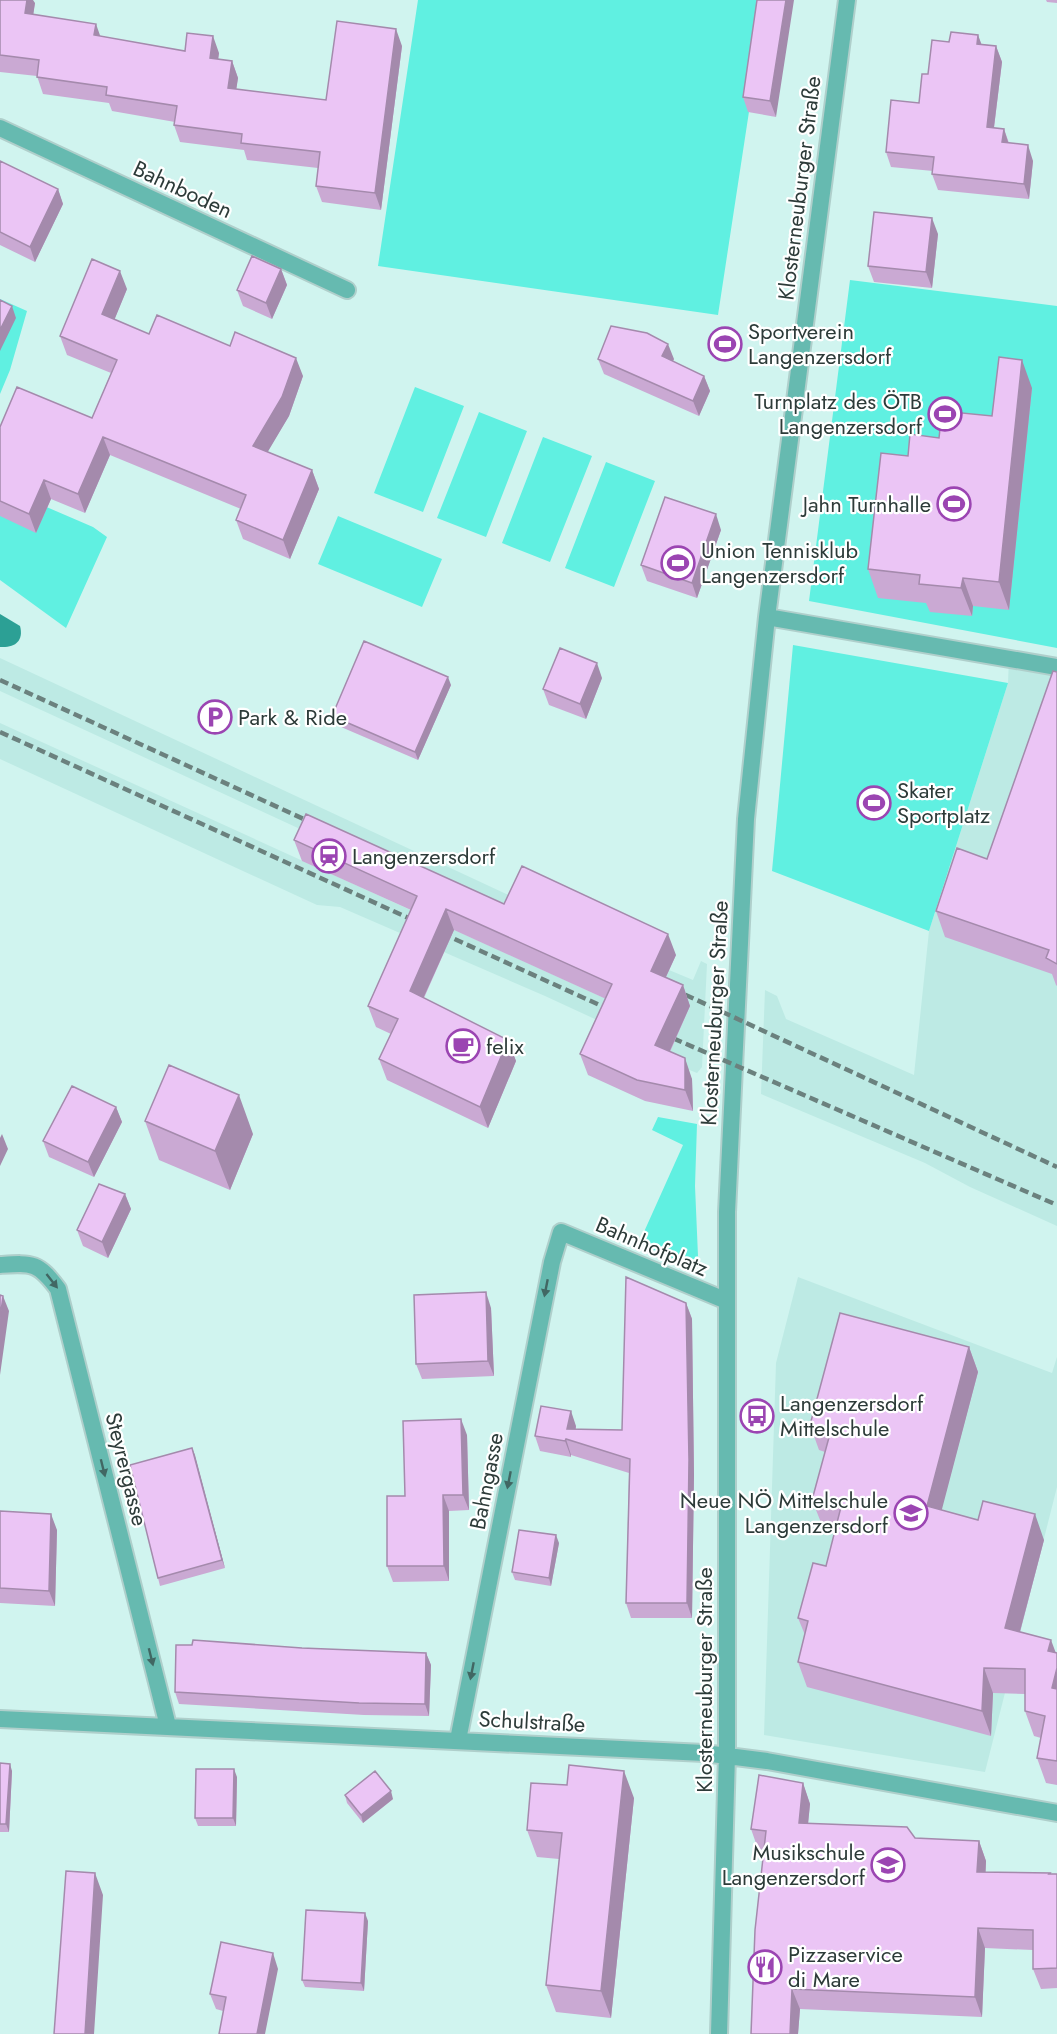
<svg xmlns="http://www.w3.org/2000/svg" width="1057" height="2034" font-family="Jost,sans-serif">
<style>
.built{fill:#bdeae4}
.green{fill:#60f0e1}
.water{fill:#2ca095}
.lines{fill:none;stroke-linecap:round;stroke-linejoin:round}
.minor-casing{stroke:#afcfcb;stroke-width:20}
.minor{stroke:#66bab0;stroke-width:16}
.rail{stroke:#6b817e;stroke-width:4.5;stroke-dasharray:9 4.5;stroke-linecap:butt}
.wall{fill:#caa9d3}
.shaded-wall{fill:#a48aac}
.building{fill:#ebc5f5;stroke:#a48aac;stroke-width:1.5}
.oneway{fill:#416763}
.labels{text-anchor:middle;dominant-baseline:central;stroke-width:4.5;stroke-linejoin:round;paint-order:stroke}
.street-label{font-size:22px;fill:#2d3b39;stroke:#fff}
.poi-label{font-size:22px;fill:#2d3b39;stroke:#fff;text-anchor:start}
</style>
<rect width="100%" height="100%" fill="#d0f4ef"/>
<path class="built" d="M 0,658 L 669,970 L 693,980 L 701,961 L 707,964 L 702,1067 L 697,1073 L 605,1036 L 610,1026 L 545,996 L 340,907 L 317,905 L 0,759 L 0,723 L 659,1023 L 313,835 L 0,691 Z
M 1009,659 L 1057,667 L 1057,1226 L 970,1187 L 925,1163 L 761,1094 L 765,990 L 777,996 L 786,1019 L 914,1075 L 929,931 L 1008,683 Z
M 798,1277 L 1052,1373 L 1057,1357 L 1057,1487 L 985,1772 L 764,1735 L 776,1363 Z"/>
<path class="green" d="M 418,0 L 766,0 L 718,315 L 378,266 Z
M 850,280 L 1057,306 L 1057,648 L 809,601 Z
M 0,299 L 27,311 L 10,370 L 0,394 Z
M 415,387 L 464,406 L 423,512 L 374,493 Z
M 479,412 L 527,431 L 486,537 L 437,518 Z
M 543,437 L 592,456 L 550,562 L 502,543 Z
M 606,462 L 655,481 L 614,587 L 565,568 Z
M 0,487 L 93,527 L 107,537 L 66,628 L 0,580 Z
M 338,516 L 442,559 L 422,607 L 318,564 Z
M 793,645 L 1008,683 L 929,931 L 772,871 Z
M 658,1117 L 697,1124 L 695,1186 L 698,1256 L 692,1262 L 684,1263 L 639,1243 L 683,1145 L 652,1130 Z"/>
<path class="water" d="M 0,614 L 20,626 C 24,641 15,648 0,647 Z"/>
<g class="lines">
<defs>
<path id="minor" d="M 0,128 L 347,290
M 767,617 L 1057,667
M 0,1265 C 32,1263 38,1262 58,1289 L 168,1726
M 0,1719 L 704,1753 L 767,1761 L 1057,1813
M 458,1740 L 552,1262 L 561,1232 L 727,1301
M 719,2034 L 727,1755 L 727,1212 L 746,819 L 767,617 L 847,0"/>
</defs>
<use href="#minor" class="minor-casing"/>
<use href="#minor" class="minor"/>
<path class="rail" d="M 0,680 L 319,826
M 0,732 L 617,1013
M 673,989 L 1057,1167
M 661,1033 L 1057,1205"/>
</g>
<path class="wall" d="M 0,0 L 35,3 L 33,14 L 100,36 L 185,51 L 219,53 L 218,59 L 232,61 L 238,78 L 236,89 L 326,100 L 402,46 L 381,210 L 322,202 L 316,186 L 318,168 L 247,160 L 244,150 L 180,142 L 174,125 L 175,122 L 112,111 L 109,103 L 43,94 L 37,76 L 0,72 Z
M 757,0 L 776,117 L 748,112 L 743,97 Z
M 1046,0 L 1057,0 L 1057,3 L 1047,2 Z
M 978,35 L 981,44 L 996,46 L 1002,62 L 994,128 L 1004,129 L 1009,143 L 1033,161 L 1029,199 L 938,190 L 932,174 L 933,171 L 891,167 L 886,152 L 919,103 L 928,74 L 949,42 Z
M 0,161 L 58,189 L 63,204 L 35,262 L 0,245 Z
M 938,234 L 932,288 L 874,282 L 868,266 Z
M 281,269 L 287,285 L 272,319 L 243,306 L 237,290 Z
M 127,289 L 114,320 L 149,334 L 230,346 L 303,376 L 289,416 L 267,452 L 312,470 L 319,489 L 290,559 L 243,539 L 236,520 L 241,509 L 110,455 L 85,513 L 51,499 L 36,533 L 0,516 L 0,427 L 92,418 L 111,373 L 67,355 L 60,336 Z
M 598,359 L 674,359 L 673,361 L 704,376 L 710,391 L 699,416 L 604,374 Z
M 1032,388 L 1009,610 L 973,606 L 972,616 L 930,612 L 926,603 L 878,598 L 868,569 L 908,456 L 939,438 L 992,416 Z
M 721,530 L 697,598 L 647,581 L 641,565 Z
M 1057,672 L 1057,986 L 1056,985 L 1052,974 L 945,937 L 936,911 L 987,859 Z
M 602,678 L 586,719 L 549,705 L 543,689 Z
M 451,685 L 418,760 L 334,724 L 332,716 Z
M 294,840 L 504,904 L 676,955 L 666,977 L 683,985 L 690,1006 L 670,1052 L 692,1079 L 693,1111 L 645,1101 L 588,1075 L 580,1054 L 606,999 L 454,930 L 424,998 L 508,1040 L 516,1061 L 488,1128 L 387,1080 L 379,1059 L 391,1034 L 376,1027 L 368,1006 L 411,910 L 302,861 Z
M 116,1107 L 122,1122 L 94,1177 L 49,1157 L 43,1141 Z
M 145,1121 L 253,1134 L 230,1190 L 159,1160 Z
M 125,1194 L 131,1209 L 108,1258 L 83,1246 L 77,1230 Z
M 686,1303 L 692,1319 L 694,1475 L 692,1618 L 631,1618 L 626,1603 L 629,1473 L 571,1455 L 571,1457 L 540,1451 L 535,1436 L 576,1426 L 576,1429 L 622,1430 Z
M 491,1308 L 494,1376 L 422,1379 L 416,1364 Z
M 969,1347 L 978,1372 L 941,1510 L 1044,1540 L 1020,1632 L 1057,1653 L 1057,1785 L 1046,1783 L 1037,1758 L 1041,1738 L 1034,1736 L 1025,1711 L 1025,1694 L 993,1693 L 991,1736 L 807,1687 L 798,1662 L 805,1635 L 798,1618 L 826,1566 L 836,1529 L 822,1525 L 812,1500 L 825,1452 L 819,1450 L 810,1425 Z
M 467,1435 L 469,1510 L 449,1511 L 449,1581 L 393,1582 L 387,1566 L 405,1496 Z
M 192,1448 L 225,1568 L 160,1586 L 158,1578 Z
M 0,1511 L 57,1530 L 55,1606 L 0,1603 Z
M 559,1543 L 551,1586 L 515,1580 L 512,1572 Z
M 302,1648 L 426,1653 L 431,1665 L 429,1716 L 364,1715 L 179,1704 L 175,1692 Z
M 0,1763 L 12,1771 L 9,1832 L 0,1832 Z
M 237,1777 L 236,1826 L 198,1826 L 195,1818 Z
M 803,1783 L 810,1804 L 808,1824 L 915,1838 L 979,1841 L 986,1861 L 985,1872 L 1057,1874 L 1057,1988 L 1041,1989 L 1033,1969 L 1033,1950 L 985,1948 L 982,2017 L 800,2009 L 798,2034 L 764,1850 L 758,1849 L 751,1829 Z
M 567,1785 L 634,1798 L 611,2018 L 556,2012 L 546,1985 L 559,1859 L 537,1857 L 527,1830 Z
M 345,1795 L 393,1799 L 363,1823 L 347,1803 Z
M 368,1921 L 364,1991 L 305,1987 L 302,1980 Z
M 278,1969 L 223,2011 L 216,2009 L 210,1994 Z"/>
<path class="shaded-wall" d="M 27,0 L 33,0 L 35,3 L 31,30 L 25,13 Z
M 786,0 L 794,0 L 776,117 L 770,101 Z
M 96,24 L 102,41 L 94,35 Z
M 396,29 L 402,46 L 381,210 L 375,193 Z
M 978,35 L 984,51 L 977,44 Z
M 213,36 L 219,53 L 216,75 L 210,58 Z
M 996,46 L 1002,62 L 992,143 L 987,127 Z
M 232,61 L 238,78 L 234,105 L 228,88 Z
M 1004,129 L 1009,145 L 1002,142 Z
M 1028,145 L 1033,161 L 1029,199 L 1024,184 Z
M 58,189 L 63,204 L 35,262 L 30,247 Z
M 932,218 L 938,234 L 932,288 L 926,272 Z
M 281,269 L 287,285 L 272,319 L 266,303 Z
M 120,271 L 127,289 L 109,333 L 102,314 Z
M 12,306 L 16,318 L 0,351 L 0,330 Z
M 668,344 L 674,359 L 668,371 L 662,356 Z
M 296,358 L 303,376 L 289,416 L 260,465 L 253,446 Z
M 1022,360 L 1032,388 L 1009,610 L 999,582 Z
M 704,376 L 710,391 L 699,416 L 693,401 Z
M 103,437 L 110,455 L 85,513 L 78,494 Z
M 312,470 L 319,489 L 290,559 L 283,540 Z
M 44,480 L 51,499 L 36,533 L 29,514 Z
M 716,514 L 721,530 L 697,598 L 692,583 Z
M 963,578 L 973,606 L 972,616 L 961,588 Z
M 597,663 L 602,678 L 586,719 L 580,704 Z
M 448,677 L 451,685 L 418,760 L 415,752 Z
M 446,909 L 454,930 L 417,1012 L 410,991 Z
M 668,934 L 676,955 L 659,992 L 651,971 Z
M 683,985 L 690,1006 L 663,1066 L 655,1045 Z
M 508,1040 L 516,1061 L 488,1128 L 480,1107 Z
M 685,1058 L 692,1079 L 693,1111 L 685,1090 Z
M 239,1095 L 253,1134 L 230,1190 L 215,1151 Z
M 116,1107 L 122,1122 L 94,1177 L 88,1162 Z
M 2,1134 L 8,1149 L 0,1166 L 0,1138 Z
M 125,1194 L 131,1209 L 108,1258 L 102,1242 Z
M 486,1292 L 491,1308 L 494,1376 L 488,1361 Z
M 3,1296 L 9,1311 L 0,1375 L 0,1319 Z
M 686,1303 L 692,1319 L 694,1475 L 692,1618 L 687,1603 Z
M 969,1347 L 978,1372 L 936,1532 L 927,1506 Z
M 571,1411 L 576,1426 L 573,1442 L 567,1429 Z
M 461,1419 L 467,1435 L 469,1510 L 463,1495 Z
M 566,1439 L 571,1455 L 571,1457 L 565,1441 Z
M 192,1448 L 195,1455 L 225,1568 L 222,1560 Z
M 443,1495 L 449,1511 L 449,1581 L 444,1566 Z
M 51,1514 L 57,1530 L 55,1606 L 49,1591 Z
M 1035,1514 L 1044,1540 L 1014,1654 L 1005,1628 Z
M 556,1535 L 559,1543 L 551,1586 L 549,1578 Z
M 1051,1640 L 1057,1656 L 1057,1701 L 1052,1688 L 1048,1651 Z
M 426,1653 L 431,1665 L 429,1716 L 425,1704 Z
M 984,1668 L 993,1693 L 991,1736 L 982,1711 Z
M 10,1764 L 12,1771 L 9,1832 L 6,1824 Z
M 234,1769 L 237,1777 L 236,1826 L 233,1818 Z
M 624,1771 L 634,1798 L 611,2018 L 601,1991 Z
M 803,1783 L 810,1804 L 806,1844 L 799,1823 Z
M 391,1791 L 393,1799 L 363,1823 L 361,1815 Z
M 979,1841 L 986,1861 L 985,1892 L 977,1872 Z
M 95,1873 L 103,1895 L 94,2034 L 85,2034 Z
M 365,1913 L 368,1921 L 364,1991 L 361,1983 Z
M 978,1928 L 985,1948 L 982,2017 L 975,1997 Z
M 273,1953 L 278,1969 L 265,2034 L 257,2034 Z
M 792,1989 L 800,2009 L 798,2034 L 790,2034 Z"/>
<path class="building" d="M 0,0 L 27,0 L 25,13 L 96,24 L 94,35 L 185,51 L 187,33 L 213,36 L 210,58 L 232,61 L 228,88 L 326,100 L 337,21 L 396,29 L 375,193 L 316,186 L 320,152 L 241,143 L 242,134 L 174,125 L 177,106 L 106,95 L 107,87 L 37,77 L 39,60 L 0,55 Z
M 757,0 L 786,0 L 770,101 L 743,97 Z
M 951,32 L 978,35 L 977,44 L 996,46 L 987,127 L 1004,129 L 1002,142 L 1028,145 L 1024,184 L 932,174 L 934,157 L 886,152 L 891,100 L 919,103 L 922,74 L 928,74 L 932,40 L 949,42 Z
M 0,161 L 58,189 L 30,247 L 0,232 Z
M 874,212 L 932,218 L 926,272 L 868,266 Z
M 252,256 L 281,269 L 266,303 L 237,290 Z
M 92,259 L 120,271 L 102,314 L 149,334 L 157,315 L 230,346 L 235,332 L 296,358 L 282,397 L 253,446 L 312,470 L 283,540 L 236,520 L 246,495 L 103,437 L 78,494 L 44,480 L 29,514 L 0,501 L 0,427 L 17,387 L 92,418 L 117,360 L 60,336 Z
M 0,300 L 12,306 L 0,330 Z
M 611,326 L 647,333 L 668,344 L 662,356 L 704,376 L 693,401 L 598,359 Z
M 999,357 L 1022,360 L 999,582 L 963,578 L 961,588 L 919,584 L 920,575 L 868,569 L 881,453 L 908,456 L 910,434 L 939,438 L 942,411 L 992,416 Z
M 665,497 L 716,514 L 692,583 L 641,565 Z
M 364,641 L 448,677 L 415,752 L 332,716 Z
M 560,648 L 597,663 L 580,704 L 543,689 Z
M 1053,671 L 1057,672 L 1057,964 L 1046,958 L 1049,950 L 936,911 L 957,848 L 987,859 Z
M 306,814 L 504,904 L 522,866 L 668,934 L 651,971 L 683,985 L 655,1045 L 685,1058 L 685,1090 L 637,1080 L 580,1054 L 612,984 L 446,909 L 410,991 L 508,1040 L 480,1107 L 379,1059 L 398,1019 L 368,1006 L 417,896 L 294,840 Z
M 169,1065 L 239,1095 L 215,1151 L 145,1121 Z
M 72,1086 L 116,1107 L 88,1162 L 43,1141 Z
M 99,1184 L 125,1194 L 102,1242 L 77,1230 Z
M 626,1277 L 686,1303 L 689,1460 L 687,1603 L 626,1603 L 630,1459 L 566,1439 L 565,1441 L 535,1436 L 541,1406 L 571,1411 L 567,1429 L 622,1430 Z
M 486,1292 L 488,1361 L 416,1364 L 414,1295 Z
M 0,1295 L 3,1296 L 0,1319 Z
M 840,1313 L 969,1347 L 927,1506 L 978,1520 L 983,1501 L 1035,1514 L 1005,1628 L 1051,1640 L 1048,1651 L 1057,1653 L 1057,1668 L 1052,1688 L 1057,1689 L 1057,1761 L 1037,1758 L 1045,1716 L 1025,1711 L 1025,1669 L 984,1668 L 982,1711 L 798,1662 L 808,1621 L 798,1618 L 813,1563 L 826,1566 L 841,1507 L 812,1500 L 831,1430 L 810,1425 Z
M 461,1419 L 463,1495 L 443,1495 L 444,1566 L 387,1566 L 387,1496 L 405,1496 L 403,1421 Z
M 192,1448 L 222,1560 L 158,1578 L 130,1465 Z
M 0,1511 L 51,1514 L 49,1591 L 0,1588 Z
M 519,1530 L 556,1535 L 549,1578 L 512,1572 Z
M 193,1640 L 302,1648 L 426,1653 L 425,1704 L 359,1703 L 175,1692 L 176,1645 L 192,1645 Z
M 0,1763 L 10,1764 L 6,1824 L 0,1824 Z
M 569,1765 L 624,1771 L 601,1991 L 546,1985 L 562,1833 L 527,1830 L 531,1783 L 567,1785 Z
M 196,1769 L 234,1769 L 233,1818 L 195,1818 Z
M 375,1771 L 391,1791 L 361,1815 L 345,1795 Z
M 759,1775 L 803,1783 L 799,1823 L 907,1827 L 915,1838 L 979,1841 L 977,1872 L 1050,1873 L 1049,1874 L 1057,1874 L 1057,1968 L 1033,1969 L 1033,1930 L 978,1928 L 975,1997 L 792,1989 L 790,2034 L 751,2034 L 755,1930 L 766,1831 L 751,1829 Z
M 66,1871 L 95,1873 L 85,2034 L 54,2034 Z
M 306,1910 L 365,1913 L 361,1983 L 302,1980 Z
M 221,1942 L 273,1953 L 257,2034 L 219,2034 L 226,1997 L 210,1994 Z"/>
<defs><path id="oneway-solid" d="M-6-.8H1V-3.2L6.5 0L1 3.2V.8H-6Z" transform="scale(1.5)"/></defs>
<g class="oneway">
<use href="#oneway-solid" transform="translate(52 1281) rotate(52)"/>
<use href="#oneway-solid" transform="translate(546 1288) rotate(101)"/>
<use href="#oneway-solid" transform="translate(103 1468) rotate(76)"/>
<use href="#oneway-solid" transform="translate(509 1480) rotate(101)"/>
<use href="#oneway-solid" transform="translate(151 1657) rotate(76)"/>
<use href="#oneway-solid" transform="translate(472 1671) rotate(101)"/>
</g>
<defs>
<symbol id="stadium-ring" viewBox="-11 -11 22 22"><circle r="9.5" fill="#fff" stroke="#9b45b2" stroke-width="1.5"/><path d="M0-5a6.5 5 0 1 0 0 10a6.5 5 0 1 0 0-10ZM-3.5-1.8h7v3.6h-7Z" fill="#9b45b2"/></symbol>
<symbol id="parking-ring" viewBox="-11 -11 22 22"><circle r="9.5" fill="#fff" stroke="#9b45b2" stroke-width="1.5"/><path d="M-3.5-5.5H1a3.5 3.5 0 0 1 0 7H-1V5.5H-3.5ZM-1-3.4V-.6H.8a1.4 1.4 0 0 0 0-2.8Z" fill="#9b45b2"/></symbol>
<symbol id="station-ring" viewBox="-11 -11 22 22"><circle r="9.5" fill="#fff" stroke="#9b45b2" stroke-width="1.5"/><path d="M-3-6H3Q5-6 5-4V2Q5 4 3 4L4.5 6H3L1.5 4h-3L-3 6H-4.5L-3 4Q-5 4-5 2V-4Q-5-6-3-6ZM-3.5-4v3h7v-3ZM-3.5 1v1.5H-2V1ZM2 1v1.5H3.5V1Z" fill="#9b45b2"/></symbol>
<symbol id="cafe-ring" viewBox="-11 -11 22 22"><circle r="9.5" fill="#fff" stroke="#9b45b2" stroke-width="1.5"/><path d="M-5.5-4.5H6V0H3Q3 3.5 0 3.5H-2.5Q-5.5 3.5-5.5 0ZM3-3.2v2h1.7v-2ZM-6 4.5H4V6H-6Z" fill="#9b45b2"/></symbol>
<symbol id="bus-ring" viewBox="-11 -11 22 22"><circle r="9.5" fill="#fff" stroke="#9b45b2" stroke-width="1.5"/><path d="M-5-6H5V4H4V6H2V4H-2V6H-4V4H-5ZM-3.5-4V0h7V-4ZM-3.5 1.2v1.5H-2V1.2ZM2 1.2v1.5H3.5V1.2Z" fill="#9b45b2"/></symbol>
<symbol id="school-ring" viewBox="-11 -11 22 22"><circle r="9.5" fill="#fff" stroke="#9b45b2" stroke-width="1.5"/><path d="M0-5L7-2L0 1L-7-2ZM-4 1L0 2.5L4 1V4Q0 6-4 4Z" fill="#9b45b2"/></symbol>
<symbol id="restaurant-ring" viewBox="-11 -11 22 22"><circle r="9.5" fill="#fff" stroke="#9b45b2" stroke-width="1.5"/><path d="M-5-6h1v4h1v-4h1v4h1v-4h1v5L-1.5 .5V6h-2V.5L-5-1ZM5-6V6H3V1.5H1.5Q1.5-4 5-6Z" fill="#9b45b2"/></symbol>
</defs>
<g fill-rule="evenodd">
<use href="#stadium-ring" x="706" y="325" width="38" height="38"/>
<use href="#stadium-ring" x="926" y="395" width="38" height="38"/>
<use href="#stadium-ring" x="935" y="485" width="38" height="38"/>
<use href="#stadium-ring" x="659" y="544" width="38" height="38"/>
<use href="#parking-ring" x="196" y="698" width="38" height="38"/>
<use href="#stadium-ring" x="855" y="784" width="38" height="38"/>
<use href="#station-ring" x="310" y="837" width="38" height="38"/>
<use href="#cafe-ring" x="444" y="1027" width="38" height="38"/>
<use href="#bus-ring" x="738" y="1397" width="38" height="38"/>
<use href="#school-ring" x="892" y="1494" width="38" height="38"/>
<use href="#school-ring" x="869" y="1846" width="38" height="38"/>
<use href="#restaurant-ring" x="746" y="1948" width="38" height="38"/>
</g>
<g class="labels">
<g class="street-label">
<text transform="translate(799 188) rotate(-83)">Klosterneuburger Straße</text>
<text transform="translate(183 189) rotate(25)">Bahnboden</text>
<text transform="translate(714 1013) rotate(-87)">Klosterneuburger Straße</text>
<text transform="translate(652 1246) rotate(23)">Bahnhofplatz</text>
<text transform="translate(127 1469) rotate(76)">Steyrergasse</text>
<text transform="translate(486 1481) rotate(-79)">Bahngasse</text>
<text transform="translate(704 1680) rotate(-90)">Klosterneuburger Straße</text>
<text transform="translate(532 1721) rotate(3)">Schulstraße</text>
</g>
<g class="poi-label">
<text x="748" y="331">Sportverein<tspan x="748" dy="25">Langenzersdorf</tspan></text>
<text x="922" y="401" text-anchor="end">Turnplatz des ÖTB<tspan x="922" dy="25">Langenzersdorf</tspan></text>
<text x="931" y="504" text-anchor="end">Jahn Turnhalle</text>
<text x="701" y="550">Union Tennisklub<tspan x="701" dy="25">Langenzersdorf</tspan></text>
<text x="238" y="717">Park &amp; Ride</text>
<text x="897" y="790">Skater<tspan x="897" dy="25">Sportplatz</tspan></text>
<text x="352" y="856">Langenzersdorf</text>
<text x="486" y="1046">felix</text>
<text x="780" y="1403">Langenzersdorf<tspan x="780" dy="25">Mittelschule</tspan></text>
<text x="888" y="1500" text-anchor="end">Neue NÖ Mittelschule<tspan x="888" dy="25">Langenzersdorf</tspan></text>
<text x="865" y="1852" text-anchor="end">Musikschule<tspan x="865" dy="25">Langenzersdorf</tspan></text>
<text x="788" y="1954">Pizzaservice<tspan x="788" dy="25">di Mare</tspan></text>
</g>
</g>
</svg>
